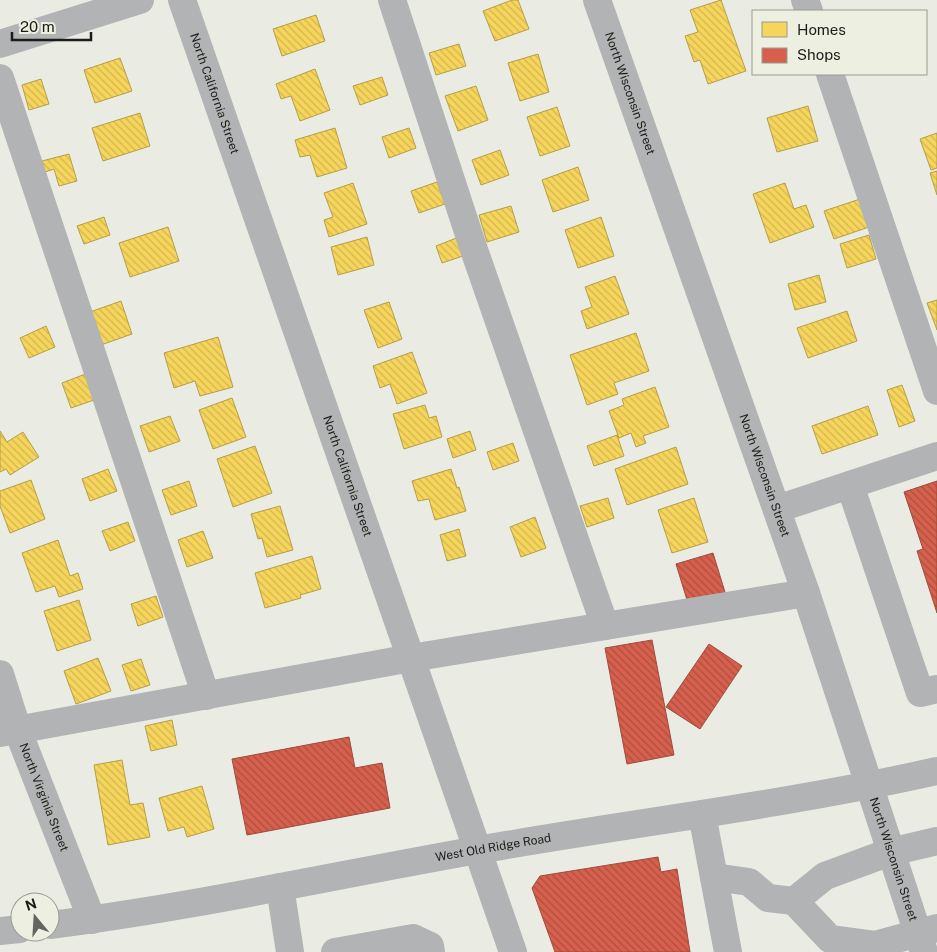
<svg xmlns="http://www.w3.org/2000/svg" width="937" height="952" font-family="'Public Sans',sans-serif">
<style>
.homes{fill:url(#homes-back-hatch);stroke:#b49e47}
.shops{fill:url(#shops-back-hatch);stroke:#9e4c3d}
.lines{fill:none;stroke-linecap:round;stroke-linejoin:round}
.minor{stroke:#b2b3b4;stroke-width:28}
.labels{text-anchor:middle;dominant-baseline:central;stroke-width:5;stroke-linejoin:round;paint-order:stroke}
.street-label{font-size:12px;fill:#1b1c17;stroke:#edefe0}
</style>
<defs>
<pattern id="homes-back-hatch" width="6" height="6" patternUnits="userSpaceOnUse" patternTransform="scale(1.25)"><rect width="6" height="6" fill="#f6d55c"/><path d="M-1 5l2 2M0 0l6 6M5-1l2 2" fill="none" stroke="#d2b64f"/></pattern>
<pattern id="shops-back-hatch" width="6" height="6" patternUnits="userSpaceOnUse" patternTransform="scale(1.25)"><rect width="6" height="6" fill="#d6604d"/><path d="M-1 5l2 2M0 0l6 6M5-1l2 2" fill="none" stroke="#ad4e3f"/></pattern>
</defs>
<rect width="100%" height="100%" fill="#eaece4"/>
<path class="homes" d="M 512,0 L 518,0 L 529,29 L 495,41 L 483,11 Z
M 721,0 L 746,71 L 708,84 L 700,60 L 694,62 L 685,36 L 698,32 L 690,10 Z
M 316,15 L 325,41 L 282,56 L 273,29 Z
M 459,44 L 466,66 L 436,75 L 429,53 Z
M 538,54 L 549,92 L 520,101 L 508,63 Z
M 120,58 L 132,91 L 95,103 L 84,70 Z
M 315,69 L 330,110 L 300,121 L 291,96 L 281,99 L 276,84 Z
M 382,77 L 388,95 L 360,105 L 353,86 Z
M 41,79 L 49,104 L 29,110 L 22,85 Z
M 476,86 L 488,120 L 458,131 L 445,96 Z
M 808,106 L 818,141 L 777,152 L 767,118 Z
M 557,107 L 570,146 L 540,156 L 527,117 Z
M 140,113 L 150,146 L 103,161 L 92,128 Z
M 335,128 L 347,168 L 317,177 L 310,155 L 300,157 L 295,140 Z
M 409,128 L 416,148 L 389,158 L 382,137 Z
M 937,133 L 937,168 L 931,170 L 920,139 Z
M 500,150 L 509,175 L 481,185 L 472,160 Z
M 69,154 L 77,181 L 59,186 L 54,169 L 45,172 L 42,161 Z
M 578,167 L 589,200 L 553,212 L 542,180 Z
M 937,171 L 937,195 L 930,173 Z
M 437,182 L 445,204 L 419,213 L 411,191 Z
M 353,183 L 367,224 L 329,237 L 324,220 L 333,217 L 324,193 Z
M 785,183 L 794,209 L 806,205 L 814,227 L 770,243 L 753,194 Z
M 863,198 L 872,226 L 834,239 L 824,211 Z
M 511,206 L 519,232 L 487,242 L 479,215 Z
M 104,217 L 110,235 L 84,244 L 77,226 Z
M 601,217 L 614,256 L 578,268 L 565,230 Z
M 168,227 L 179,261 L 130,277 L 119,243 Z
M 869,235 L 876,259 L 847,268 L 840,244 Z
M 367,237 L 374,265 L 338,275 L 331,247 Z
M 459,237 L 466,255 L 442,263 L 436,246 Z
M 819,275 L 826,302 L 795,310 L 788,284 Z
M 615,276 L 629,314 L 587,329 L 581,311 L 592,307 L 585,287 Z
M 937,300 L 937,330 L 927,303 Z
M 121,301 L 132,334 L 101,345 L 90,312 Z
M 389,302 L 402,339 L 378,348 L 364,310 Z
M 847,311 L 857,341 L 808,358 L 797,328 Z
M 46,326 L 55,347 L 29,358 L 20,338 Z
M 636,333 L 649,371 L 614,383 L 618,394 L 587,405 L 570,355 Z
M 218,337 L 233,387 L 200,396 L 195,381 L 174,388 L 164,353 Z
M 412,352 L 427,393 L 397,404 L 390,384 L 380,388 L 373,366 Z
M 88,373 L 97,399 L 71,408 L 62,383 Z
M 902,385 L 915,421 L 899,427 L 887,390 Z
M 655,387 L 669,427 L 643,436 L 646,443 L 636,447 L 631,433 L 619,438 L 609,411 L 624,405 L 622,399 Z
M 232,398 L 246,437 L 213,449 L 199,410 Z
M 425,405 L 429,418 L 436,416 L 442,437 L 404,449 L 393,414 Z
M 868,406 L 878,435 L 822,454 L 812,426 Z
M 170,416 L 180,441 L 149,452 L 140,426 Z
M 0,431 L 7,442 L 23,432 L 39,457 L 10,475 L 6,469 L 0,472 Z
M 470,431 L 476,450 L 453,458 L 447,439 Z
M 617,435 L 624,456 L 594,466 L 587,446 Z
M 513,443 L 519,461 L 493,470 L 487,452 Z
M 255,446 L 272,493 L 233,507 L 217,459 Z
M 676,447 L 688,484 L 627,505 L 615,469 Z
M 108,469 L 117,491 L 90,501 L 82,479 Z
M 451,469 L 457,488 L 459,487 L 466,511 L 435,520 L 429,499 L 418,501 L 412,481 Z
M 31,480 L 45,519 L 10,533 L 0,506 L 0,491 Z
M 189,481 L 197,506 L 171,515 L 162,490 Z
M 608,498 L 614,518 L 587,527 L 580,506 Z
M 694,498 L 708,542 L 672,553 L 658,510 Z
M 280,506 L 293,550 L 267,557 L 262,538 L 258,539 L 251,514 Z
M 535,517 L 546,548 L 521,557 L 510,527 Z
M 128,522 L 135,541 L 110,551 L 102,531 Z
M 459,529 L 466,556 L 447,561 L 440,535 Z
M 203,531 L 213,558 L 187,567 L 178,540 Z
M 58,540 L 70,576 L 78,573 L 83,589 L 59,597 L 55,586 L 36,592 L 22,553 Z
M 312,556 L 321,589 L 300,595 L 301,598 L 265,608 L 255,573 Z
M 156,596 L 163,617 L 138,626 L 131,604 Z
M 79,600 L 91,640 L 57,651 L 44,611 Z
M 98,658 L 111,691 L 76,704 L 64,671 Z
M 141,659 L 150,685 L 131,691 L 122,665 Z
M 172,720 L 177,745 L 151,751 L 145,726 Z
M 122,760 L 130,805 L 143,803 L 150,837 L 108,845 L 94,765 Z
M 202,786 L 214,829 L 187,837 L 184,827 L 168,831 L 159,798 Z"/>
<path class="shops" d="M 937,481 L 937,613 L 917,551 L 923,549 L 904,492 Z
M 713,553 L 728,602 L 691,613 L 676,564 Z
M 652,640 L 674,755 L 627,764 L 605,648 Z
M 709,644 L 742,666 L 700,729 L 666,707 Z
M 349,737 L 355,768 L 382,763 L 390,808 L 247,835 L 232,759 Z
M 658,857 L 661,872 L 677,869 L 690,952 L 555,952 L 532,888 L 540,876 Z"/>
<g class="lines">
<g class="minor">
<path id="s1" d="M 182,0 L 513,952"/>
<path d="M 392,0 L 472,244 L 605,626"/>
<path id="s2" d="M 597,0 L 806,593 L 924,952"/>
<path d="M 805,0 L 809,11"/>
<path d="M 0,44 L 140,0"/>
<path d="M 830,74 L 937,391"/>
<path d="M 0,78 L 206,696"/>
<path d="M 850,485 L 920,693 L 937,689"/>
<path d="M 777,509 L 937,456"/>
<path id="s3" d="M 0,674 L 18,731 L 92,920"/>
<path d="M 0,733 L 411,658 L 806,593"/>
<path d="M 702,814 L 728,952"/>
<path d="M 714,877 L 749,882 L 768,898 L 794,901 L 825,876 L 890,852 L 937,841"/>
<path d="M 280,887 L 290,952"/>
<path d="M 794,901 L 830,939 L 875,945 L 937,928"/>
<path id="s4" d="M 50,925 C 194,907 335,875 478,850 C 631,823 785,805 937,771"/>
<path d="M 0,931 L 20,929"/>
<path d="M 335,952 L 413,938 L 430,946 L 431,952"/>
</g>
</g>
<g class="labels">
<g class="street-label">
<text stroke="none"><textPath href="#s1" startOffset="99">North California Street</textPath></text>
<text stroke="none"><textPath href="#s2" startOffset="99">North Wisconsin Street</textPath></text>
<text stroke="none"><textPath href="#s2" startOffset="504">North Wisconsin Street</textPath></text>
<text stroke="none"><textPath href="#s1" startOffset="504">North California Street</textPath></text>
<text stroke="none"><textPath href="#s3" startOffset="131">North Virginia Street</textPath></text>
<text stroke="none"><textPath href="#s4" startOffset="450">West Old Ridge Road</textPath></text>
<text stroke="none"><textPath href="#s2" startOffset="909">North Wisconsin Street</textPath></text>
</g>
</g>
<rect x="752" y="10" width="175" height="65" fill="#edefe0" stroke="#999b90"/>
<rect x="762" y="22" width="25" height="15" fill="#f6d55c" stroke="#999b90"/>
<text x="797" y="35" font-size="15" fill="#1b1c17">Homes</text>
<rect x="762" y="48" width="25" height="15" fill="#d6604d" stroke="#999b90"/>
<text x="797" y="60" font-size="15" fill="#1b1c17">Shops</text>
<g transform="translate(35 917) rotate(342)"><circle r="24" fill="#edefe0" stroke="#999b90"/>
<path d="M0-4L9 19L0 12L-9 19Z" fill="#63655f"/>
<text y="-8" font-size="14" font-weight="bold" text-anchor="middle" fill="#1b1c17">N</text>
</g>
<path d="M12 32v8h79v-8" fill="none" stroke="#1b1c17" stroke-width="2.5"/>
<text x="20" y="32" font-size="15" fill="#1b1c17" stroke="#edefe0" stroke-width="4" paint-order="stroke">20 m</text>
</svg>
